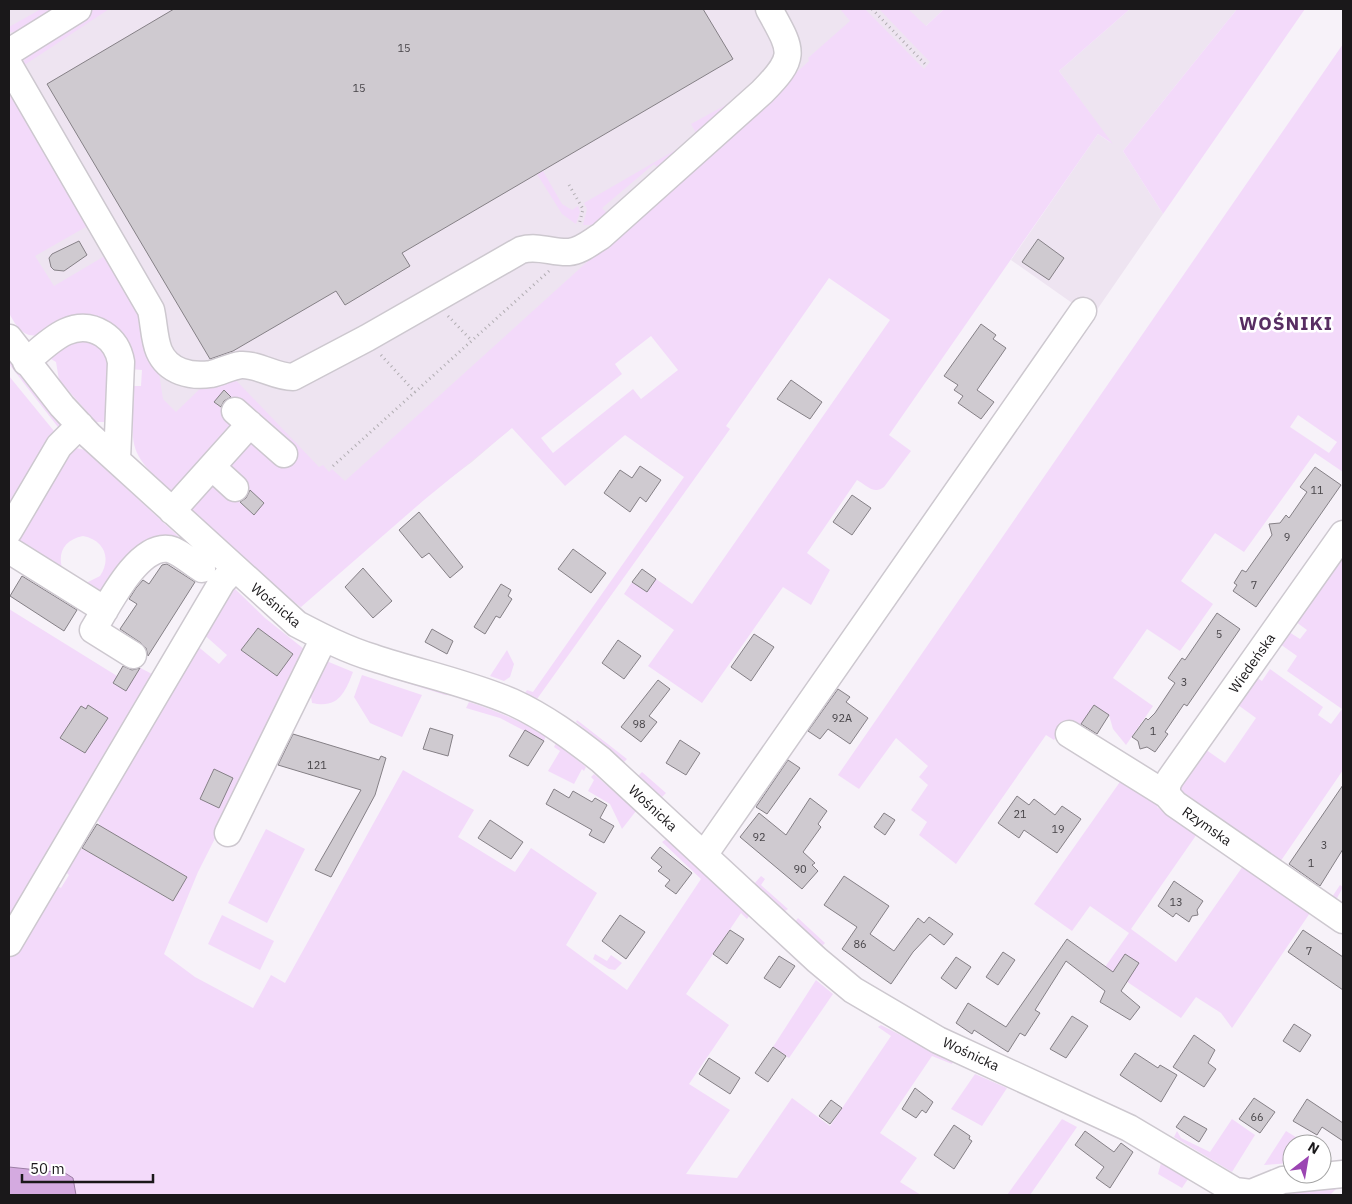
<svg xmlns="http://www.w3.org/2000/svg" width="1352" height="1204" font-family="'IBM Plex Sans',sans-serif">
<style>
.built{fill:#eee4f1}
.green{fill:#f3dafa;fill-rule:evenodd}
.water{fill:#d4aae0;stroke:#9c7ea5}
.building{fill:#cfcad0;stroke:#858086}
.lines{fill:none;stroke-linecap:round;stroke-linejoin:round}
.minor-casing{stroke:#cdc8cf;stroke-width:29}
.path{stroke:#b1adb2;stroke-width:3;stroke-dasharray:1 4;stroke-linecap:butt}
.minor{stroke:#fff;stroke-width:26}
.labels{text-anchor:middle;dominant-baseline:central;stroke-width:5;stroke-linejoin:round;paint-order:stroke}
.number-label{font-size:11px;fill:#474448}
.street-label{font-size:14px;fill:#1a181a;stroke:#fff}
.district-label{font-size:19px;font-weight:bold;letter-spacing:1px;fill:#572d62;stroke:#fff}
</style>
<rect width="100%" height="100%" fill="#f7f2f9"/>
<path class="built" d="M 9,9 L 944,9 L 926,26 L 948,49 L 472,462 L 309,582 L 142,458 L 144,348 L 9,293 Z
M 1130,9 L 1237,9 L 1123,151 L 1163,214 L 1092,317 L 1011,260 L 1098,134 L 1111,143 L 1059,71 Z"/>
<path class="green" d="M 41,9 L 55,9 L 16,32 L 9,32 L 9,27 Z
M 94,9 L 109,9 L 23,66 C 26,40 73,21 94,9 Z
M 840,9 L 865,9 L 924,69 L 930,62 L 879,9 L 908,9 L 926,26 L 944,9 L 1130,9 L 1059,71 L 1113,144 L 1098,134 L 889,435 L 911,451 L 884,487 C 874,495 866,485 857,480 L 807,553 L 830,570 L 811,605 L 783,587 L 702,703 L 648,666 L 674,630 L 624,594 L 632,582 L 647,592 L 656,579 L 692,604 L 890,320 L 829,278 L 726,426 L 730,429 L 537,699 L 525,693 L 527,690 L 533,692 L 684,477 L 625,435 L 565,486 L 512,428 L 424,500 L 301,607 L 306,611 L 281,592 L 185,504 L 203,483 L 212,479 L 254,515 L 264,503 L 229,470 L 225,460 L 245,439 L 258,441 L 281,459 L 288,451 L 224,390 L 214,402 L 231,417 L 233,431 L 178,498 C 127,451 131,454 134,386 L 141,386 L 142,370 L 129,369 C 130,337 101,312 69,321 C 55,325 45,338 29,335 C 19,332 14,322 9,313 L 9,84 L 91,224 L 35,256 L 54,286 L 108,254 L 143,314 L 147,341 L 158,367 L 163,399 L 176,412 L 209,380 L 216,386 L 229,373 L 319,467 L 323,465 L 329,472 L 332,469 L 345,481 L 809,61 L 808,58 L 850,21 ZM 651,336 L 678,370 L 641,399 L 633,389 L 553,453 L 541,438 L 622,374 L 615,364 Z
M 1237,9 L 1305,9 L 1163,214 L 1123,151 Z
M 1343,44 L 1343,472 L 1315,453 L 1244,552 L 1215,533 L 1181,581 L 1213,604 L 1180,651 L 1147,629 L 1113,678 L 1153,706 L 1126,745 L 1113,729 L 1109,715 L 1094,705 L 1079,728 L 1067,726 L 1054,740 L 1046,735 L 956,864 L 919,835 L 927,822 L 911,810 L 928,785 L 919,777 L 928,766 L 896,738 L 859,789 L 838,775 ZM 1298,415 L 1337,442 L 1329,453 L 1290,427 Z
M 742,96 L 662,172 L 654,164 L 602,208 L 611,218 L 600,225 L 583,225 L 587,209 L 584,203 L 698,137 L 691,124 Z
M 543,171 L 562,204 L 572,210 L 578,206 L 580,212 L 576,224 L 562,214 L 537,174 Z
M 83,335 L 111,356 L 111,422 L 96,422 L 59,380 L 56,362 L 51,359 L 53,354 Z
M 9,352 L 63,425 L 61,431 L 9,364 Z
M 9,376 L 58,436 L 9,515 Z
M 76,448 L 85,450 L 218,573 L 175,546 L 107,599 L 15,548 L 13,535 L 65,450 ZM 83,536 C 104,540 112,558 100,576 L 86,583 L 64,573 C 56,555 63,540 83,536 Z
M 1343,547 L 1343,770 L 1278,865 L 1325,898 L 1332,897 L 1340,885 L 1343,887 L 1335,902 L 1329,904 L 1181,800 L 1175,791 L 1177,782 L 1202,747 L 1225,763 L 1256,718 L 1238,705 L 1216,736 L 1212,733 L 1253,675 L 1262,681 L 1270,669 L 1323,707 L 1318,715 L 1331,724 L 1342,709 L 1287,671 L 1297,656 L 1280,644 L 1289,632 L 1300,639 L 1307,630 L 1292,619 Z
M 231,585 L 265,618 L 309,653 L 198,872 L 164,954 L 195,977 L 253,1008 L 271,975 L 285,983 L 403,770 L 474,810 L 458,837 L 515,872 L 531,848 L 597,893 L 566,945 L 627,990 L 701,879 L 662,842 L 666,839 L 749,916 L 747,919 L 741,913 L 686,994 L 729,1025 L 689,1084 L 730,1110 L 686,1174 L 737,1178 L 792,1098 L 830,1126 L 891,1036 L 878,1027 L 881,1025 L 953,1062 L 952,1064 L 932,1056 L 880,1133 L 917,1158 L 900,1182 L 921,1195 L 9,1195 L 9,609 L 130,684 L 138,672 L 127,665 L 129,662 L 152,674 L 43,878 L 61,888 L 69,875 L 63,870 L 74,847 L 85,850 L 172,901 L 187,877 L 100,826 L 94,809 L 195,644 L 219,664 L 227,655 L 201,632 Z
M 507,650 L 514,664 L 510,677 L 504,681 L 490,676 Z
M 324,660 L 353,672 C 345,693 338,709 312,703 L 310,690 Z
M 368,665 L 460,696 L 445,695 L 363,669 Z
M 362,675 L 422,695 L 402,737 L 370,723 L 354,697 Z
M 469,702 C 497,711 521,721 546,736 L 544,741 L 500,718 L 466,708 Z
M 577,720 L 627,759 L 624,762 L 576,722 Z
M 556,743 L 586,767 L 584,771 L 582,769 L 574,784 L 548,771 L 560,751 L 554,747 Z
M 642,772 L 666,793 L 662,797 L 638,776 Z
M 594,774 L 636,811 L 622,829 L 610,804 L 588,791 L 594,780 L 591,777 Z
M 1122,779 L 1159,803 L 1157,807 L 1197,834 L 1131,929 L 1176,962 L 1243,866 L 1314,907 L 1232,1028 L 1221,1013 L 1196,997 L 1181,1018 L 1105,967 L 1129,933 L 1090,906 L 1072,931 L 1034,904 Z
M 266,829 L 305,849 L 267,923 L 228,903 Z
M 761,876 L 765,879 L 761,885 L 788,909 L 785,911 L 754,884 Z
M 222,915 L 274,941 L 260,970 L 208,944 Z
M 798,918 L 825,943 L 822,946 L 795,922 Z
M 595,954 L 607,961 L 611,955 L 622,963 L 615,970 L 609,969 L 593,959 Z
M 816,980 L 833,994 L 789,1058 L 773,1047 Z
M 975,1074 L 1007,1088 L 982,1126 L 951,1109 Z
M 1062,1119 L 1077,1127 L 1030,1195 L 1007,1195 Z
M 1232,1119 L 1255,1135 L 1232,1172 L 1174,1137 L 1177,1131 L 1181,1138 L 1210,1152 Z
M 1286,1131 L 1307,1144 L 1292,1144 L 1292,1163 L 1264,1165 Z
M 1161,1163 L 1188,1179 L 1182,1188 L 1158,1174 Z
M 1338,1187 L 1330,1195 L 1285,1195 L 1290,1191 Z"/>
<path class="water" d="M 9,1167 L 65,1173 L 73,1178 L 76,1195 L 9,1195 Z"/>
<path class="building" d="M 174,9 L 703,9 L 733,59 L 402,253 L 410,266 L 345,305 L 336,291 L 233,351 L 210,359 L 47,84 Z
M 1038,239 L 1064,258 L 1049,280 L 1022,262 Z
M 79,241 L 87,255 L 64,271 L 54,270 L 51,267 L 49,258 L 52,254 Z
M 981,324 L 996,335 L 993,339 L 1006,348 L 977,390 L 994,402 L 981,419 L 958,403 L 963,396 L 954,390 L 958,385 L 944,376 Z
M 791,380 L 822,402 L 810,419 L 777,399 Z
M 224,390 L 231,397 L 224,401 L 221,407 L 214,402 Z
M 640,466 L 661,480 L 646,502 L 640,497 L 630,512 L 604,493 L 620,470 L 632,478 Z
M 1315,467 L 1341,485 L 1256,607 L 1233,591 L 1237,585 L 1234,583 L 1242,570 L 1246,572 L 1272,535 L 1269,524 L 1280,523 L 1286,515 L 1289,518 L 1307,492 L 1300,487 Z
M 250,490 L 264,503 L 254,515 L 240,502 L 246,498 Z
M 852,495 L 871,508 L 852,535 L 833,522 Z
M 419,512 L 463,567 L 450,578 L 429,553 L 422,558 L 399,530 Z
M 573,549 L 606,573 L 591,593 L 558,569 Z
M 167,564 L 195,582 L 148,656 L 146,648 L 141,643 L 120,629 L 137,604 L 129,599 L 136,588 L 143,580 L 149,584 L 162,565 Z
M 363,568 L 392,601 L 373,618 L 345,587 Z
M 642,569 L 656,579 L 647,592 L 632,582 Z
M 22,576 L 77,610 L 64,631 L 10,596 Z
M 501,584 L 511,590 L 508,596 L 512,599 L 500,618 L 496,616 L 485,634 L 474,627 Z
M 1217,613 L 1240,629 L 1187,706 L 1184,704 L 1165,732 L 1168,734 L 1155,752 L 1147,747 L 1140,749 L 1138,741 L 1132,737 L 1146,718 L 1148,720 L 1155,713 L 1175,683 L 1168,678 L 1182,658 L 1185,660 Z
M 258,628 L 293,654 L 277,676 L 241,650 Z
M 432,629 L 453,641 L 447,654 L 425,642 Z
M 754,634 L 774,647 L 751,681 L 731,667 Z
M 618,640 L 641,656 L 624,679 L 602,663 Z
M 123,666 L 132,670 L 140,668 L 126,691 L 113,683 Z
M 658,680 L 670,689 L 649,716 L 657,722 L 641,742 L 621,727 Z
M 838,689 L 850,697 L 846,702 L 868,718 L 850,744 L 828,729 L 820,739 L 808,731 Z
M 88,705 L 108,718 L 85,753 L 60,738 L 81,706 L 86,709 Z
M 1094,705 L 1109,715 L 1097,734 L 1081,724 Z
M 430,728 L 453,735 L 448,756 L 423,749 Z
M 525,730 L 544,741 L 528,766 L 509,756 Z
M 293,734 L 379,760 L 381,756 L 386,758 L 375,795 L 331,877 L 315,870 L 361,790 L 278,765 Z
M 680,740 L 700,753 L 686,775 L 666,763 Z
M 788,760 L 800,768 L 767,814 L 756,807 Z
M 214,769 L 233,778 L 219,808 L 200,799 Z
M 1343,785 L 1343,849 L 1320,886 L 1289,864 Z
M 554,789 L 569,798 L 573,791 L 592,802 L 595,798 L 607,805 L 600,818 L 614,826 L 604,843 L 589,835 L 592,830 L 546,804 Z
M 1017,796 L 1029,805 L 1034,799 L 1055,815 L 1062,806 L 1081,819 L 1057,853 L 1024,830 L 1019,838 L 998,823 Z
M 810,798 L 827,811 L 818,824 L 821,827 L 803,852 L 815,863 L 812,865 L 818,871 L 802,889 L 740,837 L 759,813 L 786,835 Z
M 884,813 L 895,820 L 885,835 L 874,827 Z
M 490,820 L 523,842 L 511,859 L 478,838 Z
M 97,824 L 187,877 L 173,901 L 82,848 Z
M 660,847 L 692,873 L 676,894 L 665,886 L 670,880 L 658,871 L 662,867 L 651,858 Z
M 844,876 L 889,906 L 870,934 L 894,951 L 918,918 L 924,923 L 929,917 L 953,934 L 944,945 L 930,934 L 913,952 L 891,984 L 842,949 L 857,927 L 824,905 Z
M 1174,881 L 1203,901 L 1197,910 L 1198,915 L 1192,916 L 1189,922 L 1176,913 L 1173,917 L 1158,906 Z
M 620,915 L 645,932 L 626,959 L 602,941 Z
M 730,930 L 744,939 L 727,964 L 713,954 Z
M 1303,930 L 1343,957 L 1343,990 L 1288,952 Z
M 1067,939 L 1113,972 L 1125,954 L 1139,963 L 1121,991 L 1140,1007 L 1130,1020 L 1100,1002 L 1105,991 L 1066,961 L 1035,1010 L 1040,1013 L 1025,1036 L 1020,1033 L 1008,1052 L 974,1030 L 972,1034 L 956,1023 L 968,1003 L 1006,1027 Z
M 1003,952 L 1015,960 L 998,985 L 986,977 Z
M 779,956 L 795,966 L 780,988 L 764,978 Z
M 956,957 L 971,967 L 956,989 L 941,978 Z
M 1072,1016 L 1088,1026 L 1066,1058 L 1050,1049 Z
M 1294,1024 L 1311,1035 L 1300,1052 L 1283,1041 Z
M 1194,1035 L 1215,1050 L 1208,1063 L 1216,1069 L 1204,1087 L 1173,1067 Z
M 773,1047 L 786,1056 L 768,1082 L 755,1073 Z
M 1135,1053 L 1158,1068 L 1160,1065 L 1177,1075 L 1161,1102 L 1120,1075 Z
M 709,1058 L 740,1078 L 730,1094 L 699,1074 Z
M 915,1088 L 933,1102 L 926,1113 L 922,1110 L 916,1118 L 902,1109 Z
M 1254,1098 L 1275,1112 L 1260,1133 L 1239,1119 Z
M 1307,1099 L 1343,1123 L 1343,1141 L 1322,1127 L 1317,1135 L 1293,1121 Z
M 831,1100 L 842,1108 L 830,1124 L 819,1116 Z
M 1184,1116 L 1207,1129 L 1199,1142 L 1176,1127 Z
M 954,1125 L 970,1136 L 969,1139 L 972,1141 L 954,1169 L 934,1155 Z
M 1085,1131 L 1114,1152 L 1121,1143 L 1133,1152 L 1110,1188 L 1096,1178 L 1104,1167 L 1075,1145 Z"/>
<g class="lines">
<defs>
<path id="minor" d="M 9,52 L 78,9
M 9,65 L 151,310 C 154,323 154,339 159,351 C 168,372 191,377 211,374 C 221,372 231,366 241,365 C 258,364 275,377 293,377 L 367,338 L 521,250 C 538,245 553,253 569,252 C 581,251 591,242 601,236 L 762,92 C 798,56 792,51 769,9
M 9,338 L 62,406 L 89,435 L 297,624 C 322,637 347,650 374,658 C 419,673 468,683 512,702 C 545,717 573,738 601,760 L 817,960 L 853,990 L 938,1040 L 1129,1128 L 1235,1191 L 1251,1193 L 1283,1180 L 1343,1174
M 26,362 C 47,344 73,315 103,334 C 114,341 119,350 121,362 L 117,460
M 235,411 L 284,454
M 212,467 L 235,488
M 172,511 L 250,424
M 9,531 L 59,446 L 80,425
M 9,550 L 105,610
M 133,655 L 93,630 C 107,608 137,544 169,549 C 179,551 192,563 202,569
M 1069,734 L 1167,795 L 1175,804 L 1343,920
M 1167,795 L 1167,785 L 1170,779 L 1343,534
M 228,833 L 324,638
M 704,855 L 1083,311
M 9,943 L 222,582 L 234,569"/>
</defs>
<use href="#minor" class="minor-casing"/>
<path class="path" d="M 872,9 L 927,66
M 569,185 L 583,209 L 579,225
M 448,316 L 472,341
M 381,355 L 415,392
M 333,466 L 549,271"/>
<use href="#minor" class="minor"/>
</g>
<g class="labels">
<g class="number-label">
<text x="404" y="48">15</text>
<text x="359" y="88">15</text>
<text x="1317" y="490">11</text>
<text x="1287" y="537">9</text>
<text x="1254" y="585">7</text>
<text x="1219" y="634">5</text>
<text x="1184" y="682">3</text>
<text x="842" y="718">92A</text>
<text x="639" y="724">98</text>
<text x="1153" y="731">1</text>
<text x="317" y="765">121</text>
<text x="1020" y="814">21</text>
<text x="1058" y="829">19</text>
<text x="759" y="837">92</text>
<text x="1324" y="845">3</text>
<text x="1311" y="863">1</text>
<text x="800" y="869">90</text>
<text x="1176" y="902">13</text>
<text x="860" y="944">86</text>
<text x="1309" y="951">7</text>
<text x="1257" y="1117">66</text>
</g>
<g class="street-label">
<text transform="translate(276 605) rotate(40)">Wośnicka</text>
<text transform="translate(1252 663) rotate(-55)">Wiedeńska</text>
<text transform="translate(653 808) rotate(43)">Wośnicka</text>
<text transform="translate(1207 826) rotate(35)">Rzymska</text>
<text transform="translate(971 1054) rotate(25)">Wośnicka</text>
</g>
<g class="district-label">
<text x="1286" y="323">WOŚNIKI</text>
</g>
</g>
<rect width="1352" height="1204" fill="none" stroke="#1a181a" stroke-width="20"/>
<g transform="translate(1307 1159) rotate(31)"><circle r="24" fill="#ffffff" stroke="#a3a3a3"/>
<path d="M0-4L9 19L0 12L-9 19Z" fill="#9b45b2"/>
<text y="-8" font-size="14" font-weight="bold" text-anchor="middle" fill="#1a181a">N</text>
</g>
<path d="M22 1174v8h131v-8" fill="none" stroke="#1a181a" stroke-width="2.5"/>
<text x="30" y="1174" font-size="15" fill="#1a181a" stroke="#ffffff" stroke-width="4" paint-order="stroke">50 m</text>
</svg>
